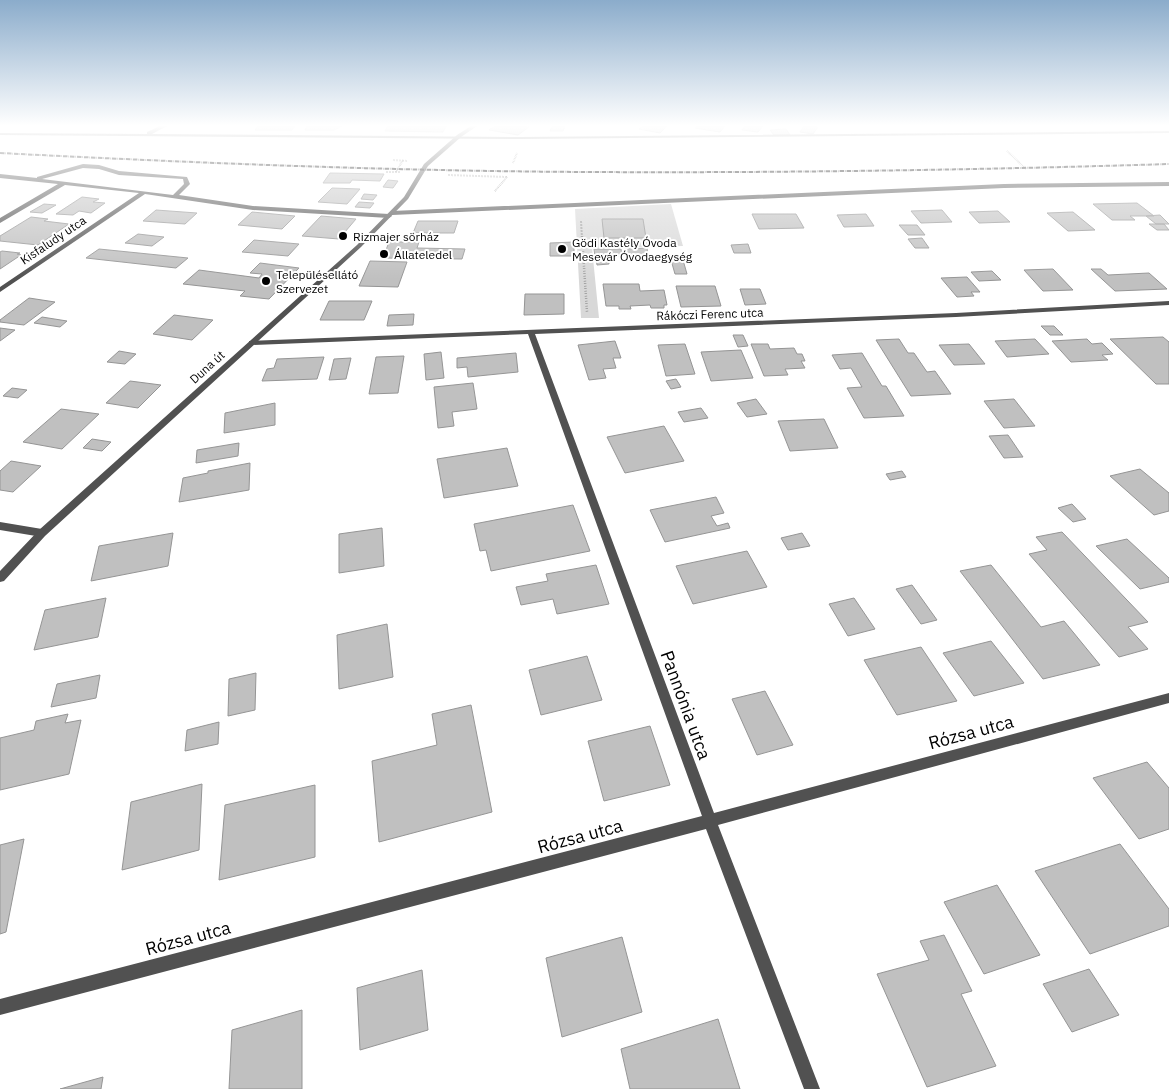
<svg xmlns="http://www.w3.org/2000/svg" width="1169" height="1089" font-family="'IBM Plex Sans',sans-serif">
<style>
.green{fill:#d8d8d8}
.building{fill:#c0c0c0;stroke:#959595}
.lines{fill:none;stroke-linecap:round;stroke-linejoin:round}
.path-far1{stroke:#737373;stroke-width:2;stroke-dasharray:0.5 1;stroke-linecap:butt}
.path{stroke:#737373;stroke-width:2.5;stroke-dasharray:0.5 2;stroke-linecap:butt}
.minor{fill:#515151;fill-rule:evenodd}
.tertiary{fill:#515151;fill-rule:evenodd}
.rail{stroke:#000;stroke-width:2;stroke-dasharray:4.5 1 0.5 1;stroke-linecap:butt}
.poi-dot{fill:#000;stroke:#fff;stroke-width:2}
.labels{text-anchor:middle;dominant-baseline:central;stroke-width:4;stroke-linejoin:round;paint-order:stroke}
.far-poi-label{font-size:12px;fill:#000;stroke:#fff;text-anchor:start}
.far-street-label{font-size:12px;fill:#000;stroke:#fff}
.near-street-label{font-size:18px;fill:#000;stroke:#fff}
</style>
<rect width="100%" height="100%" fill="#fff"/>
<path class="green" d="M 671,204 L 683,246 L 592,248 L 599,318 L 581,318 L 575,209 Z"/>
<path class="building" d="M 258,126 L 295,126 L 292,130 L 255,130 Z
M 307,126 L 342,126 L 334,130 L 305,130 Z
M 388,126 L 446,126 L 443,132 L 385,131 Z
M 495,126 L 522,126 L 529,127 L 518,135 L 489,130 Z
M 552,126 L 565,126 L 563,131 L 550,131 Z
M 643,126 L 667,126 L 660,133 L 639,129 Z
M 697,126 L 725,126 L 720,132 L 695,128 Z
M 745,126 L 763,126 L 758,132 L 742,130 Z
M 804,126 L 811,126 L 818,127 L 813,134 L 800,132 Z
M 786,129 L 790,135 L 774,135 L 770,130 Z
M 330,173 L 384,174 L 380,181 L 352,180 L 350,183 L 323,183 Z
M 388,180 L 398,181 L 393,188 L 383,187 Z
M 332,188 L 360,189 L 347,204 L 318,202 Z
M 364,194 L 377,195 L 373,200 L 361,199 Z
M 82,197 L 99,199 L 93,202 L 105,203 L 91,213 L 79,211 L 73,215 L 56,214 Z
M 359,202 L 374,203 L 370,208 L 355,207 Z
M 1137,203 L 1154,216 L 1130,216 L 1135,220 L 1112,220 L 1093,204 Z
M 44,204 L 56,205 L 42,213 L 30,212 Z
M 156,210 L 197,213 L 185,224 L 143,221 Z
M 942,210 L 952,222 L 921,223 L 911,211 Z
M 998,211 L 1010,222 L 979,223 L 969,212 Z
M 252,212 L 295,216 L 282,229 L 238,225 Z
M 1073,212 L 1095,230 L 1068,231 L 1047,213 Z
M 752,214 L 796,214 L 804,228 L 759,229 Z
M 866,214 L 874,226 L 844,227 L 837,215 Z
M 1160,215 L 1169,224 L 1156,224 L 1146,216 Z
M 321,216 L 356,219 L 339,239 L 302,236 Z
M 31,217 L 48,219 L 44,221 L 69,224 L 38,245 L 0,241 L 0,236 Z
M 602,219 L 643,219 L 646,238 L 604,238 Z
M 418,221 L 458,221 L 454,233 L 413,233 Z
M 1149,224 L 1164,224 L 1169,230 L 1157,230 Z
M 899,225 L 917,225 L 925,235 L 908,235 Z
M 138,234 L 164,237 L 152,246 L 125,243 Z
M 922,238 L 929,248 L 915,248 L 908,239 Z
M 254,240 L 299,244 L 288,256 L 242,252 Z
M 389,242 L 419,242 L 417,248 L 465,249 L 462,259 L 383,258 Z
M 574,242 L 574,256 L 550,256 L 550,243 Z
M 748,244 L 751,253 L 734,253 L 731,245 Z
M 647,248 L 648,255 L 625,256 L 624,249 Z
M 99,249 L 188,258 L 176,268 L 86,258 Z
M 594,249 L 621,249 L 622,256 L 595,257 Z
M 2,251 L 20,253 L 17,254 L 21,255 L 0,269 L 0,252 Z
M 608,257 L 609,264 L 597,265 L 596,258 Z
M 671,260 L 683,260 L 687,274 L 675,274 Z
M 370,261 L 407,262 L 398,287 L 359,286 Z
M 260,263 L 299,268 L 269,299 L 240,296 L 245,291 L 183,284 L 199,270 L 259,278 L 262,274 L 250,273 Z
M 1053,269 L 1073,290 L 1043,291 L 1024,270 Z
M 1091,269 L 1101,269 L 1108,275 L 1149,273 L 1167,289 L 1115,291 Z
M 992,271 L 1001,280 L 979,281 L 971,272 Z
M 967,277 L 980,292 L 971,292 L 974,296 L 957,297 L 941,278 Z
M 603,284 L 639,284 L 640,291 L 664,290 L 667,305 L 664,305 L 664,308 L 651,308 L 650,305 L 630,306 L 631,309 L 619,309 L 619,306 L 606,306 Z
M 676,286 L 715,286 L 721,306 L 681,307 Z
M 740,289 L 760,289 L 766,304 L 745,305 Z
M 525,294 L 564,294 L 564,314 L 524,315 Z
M 29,298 L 55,302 L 24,325 L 0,322 L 0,320 Z
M 329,301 L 372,301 L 364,320 L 320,320 Z
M 414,314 L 413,325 L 387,326 L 389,315 Z
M 174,315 L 213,320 L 192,340 L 153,334 Z
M 42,317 L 67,321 L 60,327 L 34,323 Z
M 1041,326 L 1054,326 L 1063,335 L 1050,335 Z
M 0,328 L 15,330 L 0,341 Z
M 733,335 L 743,335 L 748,346 L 738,347 Z
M 1163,337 L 1169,342 L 1169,384 L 1156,384 L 1110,339 Z
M 899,339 L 908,353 L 914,353 L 927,372 L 935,371 L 951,394 L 911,396 L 876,340 Z
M 1035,339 L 1049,354 L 1007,357 L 995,341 Z
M 1087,339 L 1092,344 L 1102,343 L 1113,354 L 1102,355 L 1108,360 L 1071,362 L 1052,341 Z
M 615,341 L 621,358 L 613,358 L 616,368 L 603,369 L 606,378 L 589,380 L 578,345 Z
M 685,344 L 695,374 L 666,376 L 658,345 Z
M 751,344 L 768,344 L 770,349 L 794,348 L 797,354 L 802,354 L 805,361 L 801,361 L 805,368 L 785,369 L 788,375 L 764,376 Z
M 969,344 L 985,364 L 954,365 L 939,345 Z
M 741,350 L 753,378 L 711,381 L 701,352 Z
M 119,351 L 136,354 L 125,364 L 107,362 Z
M 441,352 L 444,378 L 426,380 L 424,354 Z
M 516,353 L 518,372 L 468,377 L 467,367 L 457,368 L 457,358 Z
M 862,353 L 882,386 L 886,386 L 904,416 L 864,418 L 847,388 L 862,387 L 851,368 L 840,369 L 832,355 Z
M 404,356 L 398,393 L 369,394 L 376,357 Z
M 324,357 L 317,379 L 262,381 L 267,369 L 274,368 L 277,359 Z
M 351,358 L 346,379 L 329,380 L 334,359 Z
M 676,379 L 681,387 L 671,389 L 666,381 Z
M 130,381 L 161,385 L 138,408 L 106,403 Z
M 473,383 L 477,409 L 452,412 L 454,426 L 438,428 L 434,387 Z
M 12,388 L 27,390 L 18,398 L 3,396 Z
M 756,399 L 767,414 L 747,417 L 737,403 Z
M 1014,399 L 1035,426 L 1004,428 L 984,401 Z
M 275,403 L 275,425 L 224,433 L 225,413 Z
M 701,408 L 708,418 L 684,422 L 678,412 Z
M 61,409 L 99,414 L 62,449 L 23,442 Z
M 824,419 L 838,448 L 790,451 L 778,421 Z
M 664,426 L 684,461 L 625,473 L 607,437 Z
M 1008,435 L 1023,457 L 1004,458 L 989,436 Z
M 92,439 L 111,442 L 102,451 L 83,448 Z
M 239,443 L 238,456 L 196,463 L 197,450 Z
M 507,448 L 518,486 L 444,498 L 437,459 Z
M 11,461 L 41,466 L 13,492 L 0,490 L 0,471 Z
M 250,463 L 249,490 L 179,502 L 183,478 L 208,473 L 208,471 Z
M 1140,469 L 1169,493 L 1169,511 L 1154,515 L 1110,476 Z
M 902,471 L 906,477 L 890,480 L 886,474 Z
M 716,497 L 724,513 L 711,516 L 717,526 L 728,523 L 730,528 L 665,542 L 650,510 Z
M 1072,504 L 1086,519 L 1073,522 L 1058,508 Z
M 573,505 L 590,551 L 491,571 L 486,550 L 480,551 L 474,524 Z
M 382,528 L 384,566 L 339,573 L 339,534 Z
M 1062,532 L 1148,622 L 1128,627 L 1148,649 L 1119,657 L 1029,554 L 1047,550 L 1036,537 Z
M 173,533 L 168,566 L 91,581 L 99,546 Z
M 802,533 L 810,546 L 788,550 L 781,538 Z
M 1127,539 L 1169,578 L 1169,582 L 1140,589 L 1096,546 Z
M 747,551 L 767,587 L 693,604 L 676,566 Z
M 596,565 L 609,604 L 557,614 L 553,599 L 521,605 L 516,587 L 548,581 L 546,574 Z
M 991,565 L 1041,627 L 1064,621 L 1100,665 L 1043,679 L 960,571 Z
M 912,585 L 937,620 L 921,624 L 896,589 Z
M 106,598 L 98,637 L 34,650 L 45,610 Z
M 854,598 L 875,629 L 848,636 L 829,604 Z
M 387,624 L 393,677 L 339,689 L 337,635 Z
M 991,641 L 1024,683 L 974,696 L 943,653 Z
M 921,647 L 957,701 L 897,715 L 864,660 Z
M 587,656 L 602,700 L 541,715 L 529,670 Z
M 256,673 L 255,710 L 228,716 L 229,679 Z
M 100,675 L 96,698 L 51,707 L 57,684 Z
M 765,691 L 793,745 L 757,755 L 732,699 Z
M 471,705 L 492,812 L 379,842 L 372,761 L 437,745 L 432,714 Z
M 68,714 L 65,723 L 81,720 L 69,774 L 0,790 L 0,738 L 34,730 L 36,721 Z
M 219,722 L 218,744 L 185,751 L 187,730 Z
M 650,726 L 670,785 L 604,801 L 588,741 Z
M 1147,762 L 1169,788 L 1169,829 L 1139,839 L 1093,778 Z
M 202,784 L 199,850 L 122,870 L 131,802 Z
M 315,785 L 315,857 L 219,880 L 225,805 Z
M 24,839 L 6,932 L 0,934 L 0,845 Z
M 1120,844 L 1169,909 L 1169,926 L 1090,954 L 1035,871 Z
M 997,885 L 1040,955 L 984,974 L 944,902 Z
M 944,935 L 972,991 L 961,994 L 996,1066 L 927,1087 L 877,974 L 929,960 L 920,941 Z
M 622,937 L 642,1012 L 562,1037 L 546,958 Z
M 1089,969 L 1119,1015 L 1072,1032 L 1043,984 Z
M 422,970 L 428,1030 L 360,1050 L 357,988 Z
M 302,1010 L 302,1089 L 229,1089 L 232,1030 Z
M 718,1019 L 740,1089 L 630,1089 L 621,1049 Z
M 103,1077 L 101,1089 L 60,1089 Z"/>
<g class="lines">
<path class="path-far1" d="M 1007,151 L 1026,169
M 393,160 L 408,161
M 513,163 L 517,153
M 386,172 L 401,172
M 396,172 L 403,160
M 448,175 L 507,177
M 495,191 L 507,177
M 581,221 L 582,238"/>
<path class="path" d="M 582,236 L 587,312"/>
<path class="minor" d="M 160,126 L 167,126 L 152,134 L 521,137 L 1169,131 L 1169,133 L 521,139 L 0,135 L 0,133 L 147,134 L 147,132 Z
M 83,164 L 99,165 L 119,171 L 187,177 L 190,184 L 179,195 L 253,206 L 389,214 L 392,216 L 389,218 L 253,210 L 145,194 L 0,292 L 0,287 L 139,193 L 65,185 L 0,223 L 0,218 L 58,184 L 0,178 L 0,174 L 37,178 L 37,177 ZM 83,168 L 99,169 L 119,175 L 183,179 L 184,184 L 173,195 L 42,179 Z
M 1169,182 L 1169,186 L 1004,188 L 392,215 L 389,213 L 392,211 L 1004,184 Z
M 1169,301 L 1169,305 L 956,317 L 535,334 L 714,813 L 1169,693 L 1169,703 L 718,825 L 820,1089 L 804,1089 L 706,829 L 0,1015 L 0,999 L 702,816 L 528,334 L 252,345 L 249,345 L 249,341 L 956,313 Z
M 0,522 L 42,529 L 47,533 L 42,537 L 0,530 Z"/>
<path class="tertiary" d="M 471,126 L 477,126 L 461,137 L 428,166 L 408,199 L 361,247 L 45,536 L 4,581 L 0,582 L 0,571 L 39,530 L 357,245 L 404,197 L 424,164 L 457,135 Z"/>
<path class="rail" d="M 0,153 C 196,163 391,171 587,172 C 781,173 975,170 1169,164"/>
</g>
<linearGradient id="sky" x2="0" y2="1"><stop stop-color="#8baccb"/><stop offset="0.45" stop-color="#fff"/><stop offset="1" stop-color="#fff" stop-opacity="0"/></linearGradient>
<rect width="1169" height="279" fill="url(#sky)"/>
<g class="poi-dot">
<circle cx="343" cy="236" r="5"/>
<circle cx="562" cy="249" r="5"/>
<circle cx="384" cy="254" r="5"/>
<circle cx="266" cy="281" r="5"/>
</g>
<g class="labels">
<g class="far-poi-label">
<text x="353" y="236">Rizmajer sörház</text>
<text x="572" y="242">Gödi Kastély Óvoda<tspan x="572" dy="14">Mesevár Óvodaegység</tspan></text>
<text x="394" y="254">Állateledel</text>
<text x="276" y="274">Településellátó<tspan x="276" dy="14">Szervezet</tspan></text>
</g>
<g class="far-street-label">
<text transform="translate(53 240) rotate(-34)">Kisfaludy utca</text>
<text transform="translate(710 314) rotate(-2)">Rákóczi Ferenc utca</text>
<text transform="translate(207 367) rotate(-42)">Duna út</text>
</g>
<g class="near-street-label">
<text transform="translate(686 705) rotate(70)">Pannónia utca</text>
<text transform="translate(971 732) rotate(-15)">Rózsa utca</text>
<text transform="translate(580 836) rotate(-15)">Rózsa utca</text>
<text transform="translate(188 938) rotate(-15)">Rózsa utca</text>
</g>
</g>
</svg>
